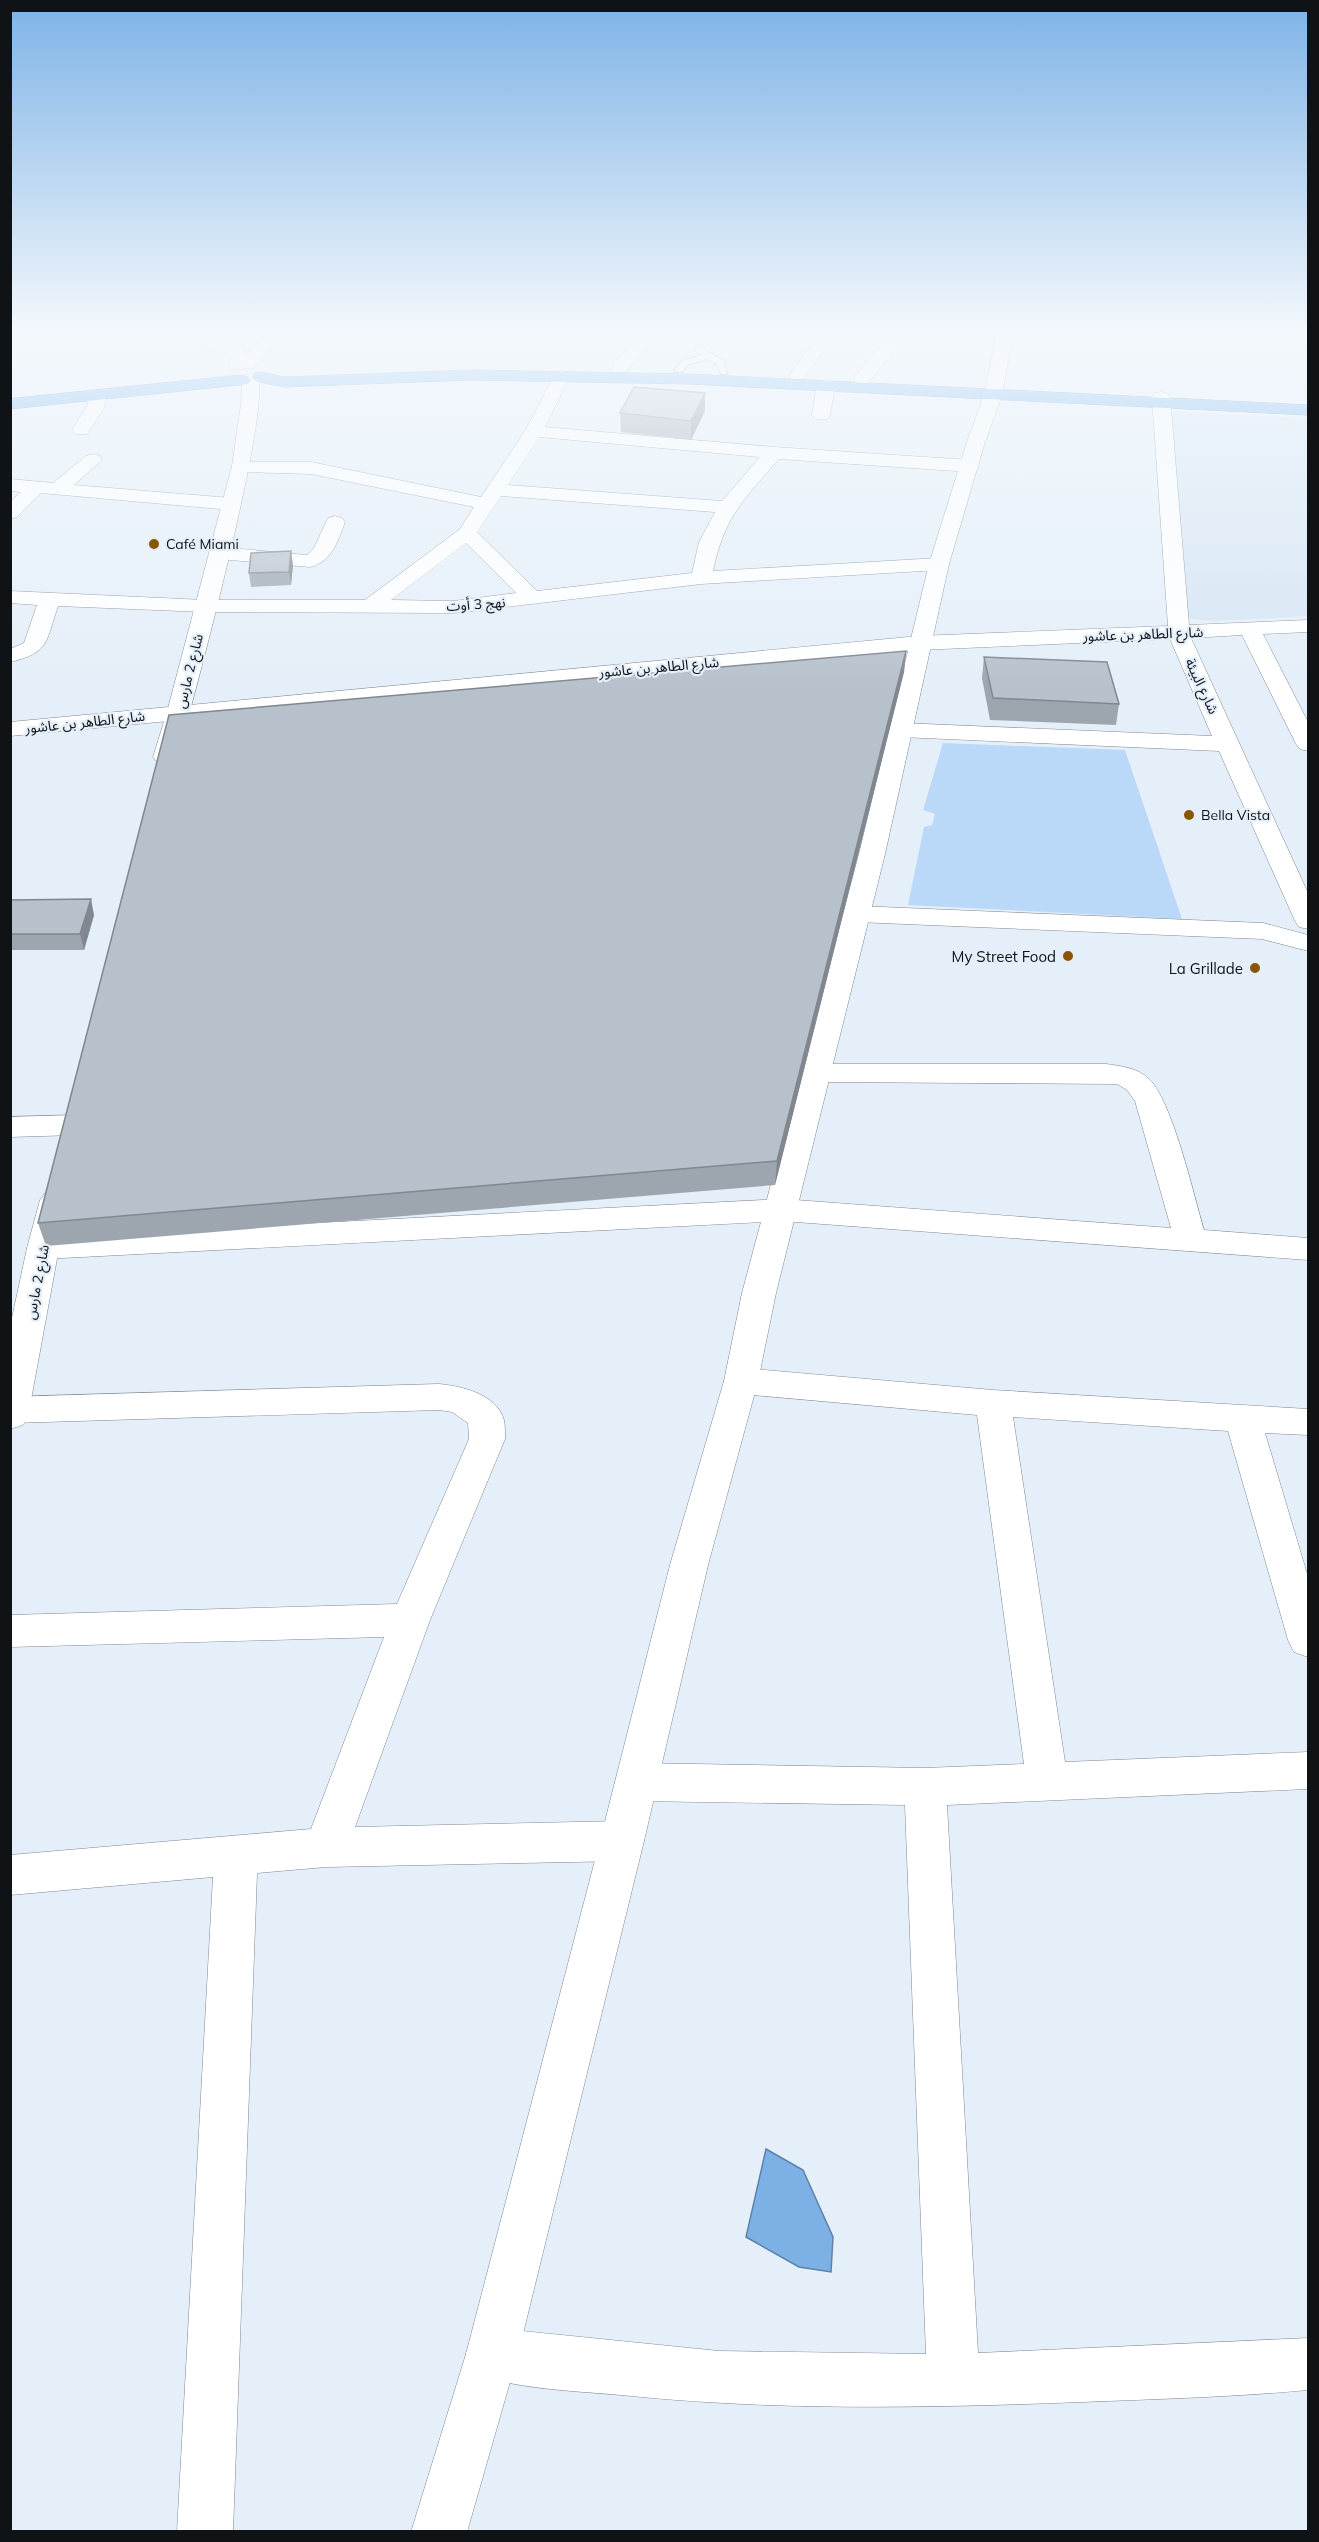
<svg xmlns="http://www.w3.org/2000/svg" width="1319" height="2542" font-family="Mulish,'Noto Sans Arabic',sans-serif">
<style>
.built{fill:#d5e5f4}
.green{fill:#bad8f7}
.water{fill:#7db1e5;stroke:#5c82a7;stroke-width:1.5}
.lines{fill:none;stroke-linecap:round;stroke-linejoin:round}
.lane-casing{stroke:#7f8891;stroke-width:2}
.street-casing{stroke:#7f8891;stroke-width:1}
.secondary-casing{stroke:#7f8891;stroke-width:1}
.highway-casing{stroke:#4273a2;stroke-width:1}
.lane{fill:#fff;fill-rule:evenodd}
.street{fill:#fff;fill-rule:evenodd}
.secondary{fill:#fff;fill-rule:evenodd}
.highway{fill:#5da7ee;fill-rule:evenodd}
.wall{fill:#9da6af}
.shaded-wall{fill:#80878e}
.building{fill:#b7c1cb;stroke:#80878e;stroke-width:1.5}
.poi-dot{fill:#895501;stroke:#e5eff9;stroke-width:2}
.labels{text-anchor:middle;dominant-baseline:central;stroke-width:4.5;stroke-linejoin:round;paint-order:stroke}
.far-poi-label{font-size:14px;fill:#0f1316;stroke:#e5eff9;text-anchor:start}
.far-street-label{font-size:14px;fill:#0f1316;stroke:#e5eff9}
.poi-label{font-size:15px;fill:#0f1316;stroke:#e5eff9;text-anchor:end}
</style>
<rect width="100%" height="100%" fill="#e5eff9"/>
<path class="built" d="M 1170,411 L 1308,418 L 1308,616 L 1215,621 L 1192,619 L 1180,613 Z"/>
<path class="green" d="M 943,743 L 1125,750 L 1182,919 L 908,905 L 924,827 L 932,825 L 935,814 L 923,810 Z"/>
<path class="water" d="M 766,2149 L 803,2170 L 833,2237 L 831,2272 L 799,2267 L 746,2237 Z"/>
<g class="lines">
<defs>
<path id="lane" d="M 700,347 L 724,361 L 727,374 L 721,374 L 717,364 L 707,359 L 688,365 L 682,372 L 676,372 L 674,370 L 682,361 L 701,355 L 695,350 Z"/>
<path id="street" d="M 33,333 L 31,336 L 10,345 L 10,334 Z
M 176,333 L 200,333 L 242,346 L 248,358 L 243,369 L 231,369 L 229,365 L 232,358 L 229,353 L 178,336 Z
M 642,333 L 659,333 L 626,372 L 614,372 L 612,368 L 614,364 Z
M 821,333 L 837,333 L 803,379 L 791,379 L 789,375 Z
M 892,333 L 904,333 L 906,336 L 868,383 L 856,383 L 853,379 L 856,375 Z
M 562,371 L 568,372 L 570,376 L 545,427 L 774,447 L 970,460 L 977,462 L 979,466 L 977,470 L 970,472 L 779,459 C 744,499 724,517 713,571 L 939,558 L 946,560 L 949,564 L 946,568 L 939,570 L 701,584 L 454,613 L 205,612 L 58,606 C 46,641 50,653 10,662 L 10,649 L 24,643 L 37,605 L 10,603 L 10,591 L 205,600 L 365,600 L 460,529 L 474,507 L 311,474 L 241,472 L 234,470 L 232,466 L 234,462 L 311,462 L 481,497 L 525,431 L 554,376 L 556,372 ZM 539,437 L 760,457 L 722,501 L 508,485 ZM 501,496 L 715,512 L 699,542 L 692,573 L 537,591 L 477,532 ZM 466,543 L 516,593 L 454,601 L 391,600 Z
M 826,380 L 832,381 L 835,385 L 830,415 L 827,419 L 815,419 L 812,415 L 817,385 L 820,381 Z
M 98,390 L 104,391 L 107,395 L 104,408 L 87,434 L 75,434 L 72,430 L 86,408 L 92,391 Z
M 1161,392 L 1167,393 L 1170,397 L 1189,625 L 1308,620 L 1308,632 L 1263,634 L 1308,722 L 1308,751 L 1300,749 L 1296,744 L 1242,635 L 1191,638 L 1308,893 L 1308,929 L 1299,927 L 1295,921 L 1219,751 L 901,737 L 893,735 L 889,730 L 893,725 L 901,723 L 1212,736 L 1170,639 L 919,650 L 10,736 L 10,722 L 919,636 L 1168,626 L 1152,397 L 1155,393 Z
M 93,454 L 100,456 L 102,460 L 74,485 L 231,498 L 238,500 L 241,504 L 238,508 L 231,510 L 41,493 L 17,517 L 10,519 L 10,502 L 21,492 L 10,491 L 10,479 L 53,483 L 86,456 Z
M 335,516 L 342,518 L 345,522 C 338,541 332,562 310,567 L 219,559 L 212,557 L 209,553 L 212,549 L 219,547 L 307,555 L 314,548 L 328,518 Z
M 857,906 L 1263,923 L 1308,935 L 1308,951 L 1262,939 L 857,922 L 848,920 L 844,914 L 848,908 Z
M 817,1064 L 1106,1064 C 1121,1066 1138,1068 1149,1079 C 1172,1100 1194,1196 1204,1230 L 1308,1238 L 1308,1260 L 782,1221 L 43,1259 L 31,1256 L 27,1248 L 31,1240 L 43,1237 L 782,1199 L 1171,1228 L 1135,1101 L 1127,1090 L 1117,1084 L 817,1082 L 807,1079 L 802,1073 L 807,1067 Z
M 75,1115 L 86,1118 L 90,1125 L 86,1132 L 75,1135 L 10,1137 L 10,1117 Z
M 741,1368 L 993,1390 L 1308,1409 L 1308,1435 L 1265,1433 L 1308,1577 L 1308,1657 L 1294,1652 L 1288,1640 L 1228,1431 L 1013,1417 L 1065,1762 L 1308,1752 L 1308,1789 L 947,1805 L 978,2353 L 1308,2338 L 1308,2390 C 1234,2397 1157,2399 1082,2402 C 928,2408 774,2411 621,2395 C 576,2391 514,2389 473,2373 L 466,2354 L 473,2335 L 492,2328 L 719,2351 L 926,2354 L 905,1805 L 636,1801 L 621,1795 L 615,1782 L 621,1769 L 636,1763 L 925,1768 L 1024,1764 L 977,1415 L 741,1394 L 729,1390 L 724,1381 L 729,1372 Z
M 439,1384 C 461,1386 497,1394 504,1420 C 505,1425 505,1433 505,1439 L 430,1620 L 355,1827 L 622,1821 L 637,1827 L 644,1841 L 637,1855 L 622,1861 L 326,1867 L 257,1873 L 233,2532 L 177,2532 L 213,1877 L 10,1895 L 10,1855 L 311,1829 L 384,1637 L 10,1647 L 10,1615 L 397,1604 L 469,1439 L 468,1423 L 452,1412 L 439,1410 L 12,1423 L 10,1397 Z"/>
<path id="secondary" d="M 270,333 L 288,333 L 271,347 L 254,368 L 242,368 L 240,364 L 242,360 L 259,341 Z
M 997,333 L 1013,333 L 1002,395 L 985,442 L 949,564 L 885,854 L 776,1293 L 758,1381 L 708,1565 L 644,1841 L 518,2354 L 467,2532 L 411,2532 L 466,2354 L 600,1841 L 670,1565 L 724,1381 L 742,1293 L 859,854 L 929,564 L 967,442 L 984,395 Z
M 251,374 L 257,375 C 274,402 191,710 177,757 L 173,762 L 165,764 L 157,762 L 153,757 L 167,712 L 232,466 L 242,397 L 242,379 L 245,375 Z
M 56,1189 L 67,1193 L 72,1200 L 59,1248 L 28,1416 L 23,1425 L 10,1429 L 10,1327 L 27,1248 L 40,1200 L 45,1193 Z"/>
<path id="highway" d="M 471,370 L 689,374 L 1308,405 L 1308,415 L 689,384 L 471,380 L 284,387 L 255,381 L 252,377 L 255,373 L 261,372 L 284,377 Z
M 242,375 L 248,376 L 251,380 L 248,384 L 10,409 L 10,399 Z"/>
</defs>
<use href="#lane" class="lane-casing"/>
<use href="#street" class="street-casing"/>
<use href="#secondary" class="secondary-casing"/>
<use href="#highway" class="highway-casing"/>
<use href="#lane" class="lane"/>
<use href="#street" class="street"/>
<use href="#secondary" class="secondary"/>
<use href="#highway" class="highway"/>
</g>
<path class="wall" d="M 705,411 L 691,440 L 621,432 L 620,413 Z
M 293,565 L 291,585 L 251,587 L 249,573 Z
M 906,651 L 904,672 L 775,1185 L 46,1246 L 38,1223 Z
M 984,657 L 1119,704 L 1116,725 L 990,720 L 982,678 Z
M 10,900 L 94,915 L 84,950 L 10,950 Z"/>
<path class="shaded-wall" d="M 705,393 L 705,411 L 691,440 L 691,421 Z
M 291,551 L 293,565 L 291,585 L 289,572 Z
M 906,651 L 904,672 L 775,1185 L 777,1161 Z
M 91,899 L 94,915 L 84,950 L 80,934 Z"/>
<path class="building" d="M 634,387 L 705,393 L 691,421 L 620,413 Z
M 291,551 L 289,572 L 249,573 L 251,553 Z
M 906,651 L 777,1161 L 38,1223 L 169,715 Z
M 984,657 L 1107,662 L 1119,704 L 993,698 Z
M 91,899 L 80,934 L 10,934 L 10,900 Z"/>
<linearGradient id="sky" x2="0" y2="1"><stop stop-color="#7db3e7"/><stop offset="0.48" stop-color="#f3f8fc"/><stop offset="1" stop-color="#f3f8fc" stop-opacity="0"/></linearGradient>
<rect width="1319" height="689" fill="url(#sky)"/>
<g class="poi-dot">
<circle cx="154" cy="544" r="6"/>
<circle cx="1189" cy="815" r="6"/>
<circle cx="1068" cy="956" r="6"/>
<circle cx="1255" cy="968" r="6"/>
</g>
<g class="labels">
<g class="far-poi-label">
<text x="166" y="544">Café Miami</text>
<text x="1201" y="815">Bella Vista</text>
</g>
<g class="far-street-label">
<text transform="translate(476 604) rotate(-4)">نهج 3 أوت</text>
<text transform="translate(1143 634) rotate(-2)">شارع الطاهر بن عاشور</text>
<text transform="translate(659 667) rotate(-5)">شارع الطاهر بن عاشور</text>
<text transform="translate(189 671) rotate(-76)">شارع 2 مارس</text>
<text transform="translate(1202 686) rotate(65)">شارع البيئة</text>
<text transform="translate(85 722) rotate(-6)">شارع الطاهر بن عاشور</text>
<text transform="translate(37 1282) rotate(-79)">شارع 2 مارس</text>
</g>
<g class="poi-label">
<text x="1056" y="956">My Street Food</text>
<text x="1243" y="968">La Grillade</text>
</g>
</g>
<rect width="1319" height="2542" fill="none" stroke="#0f1316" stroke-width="24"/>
</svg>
